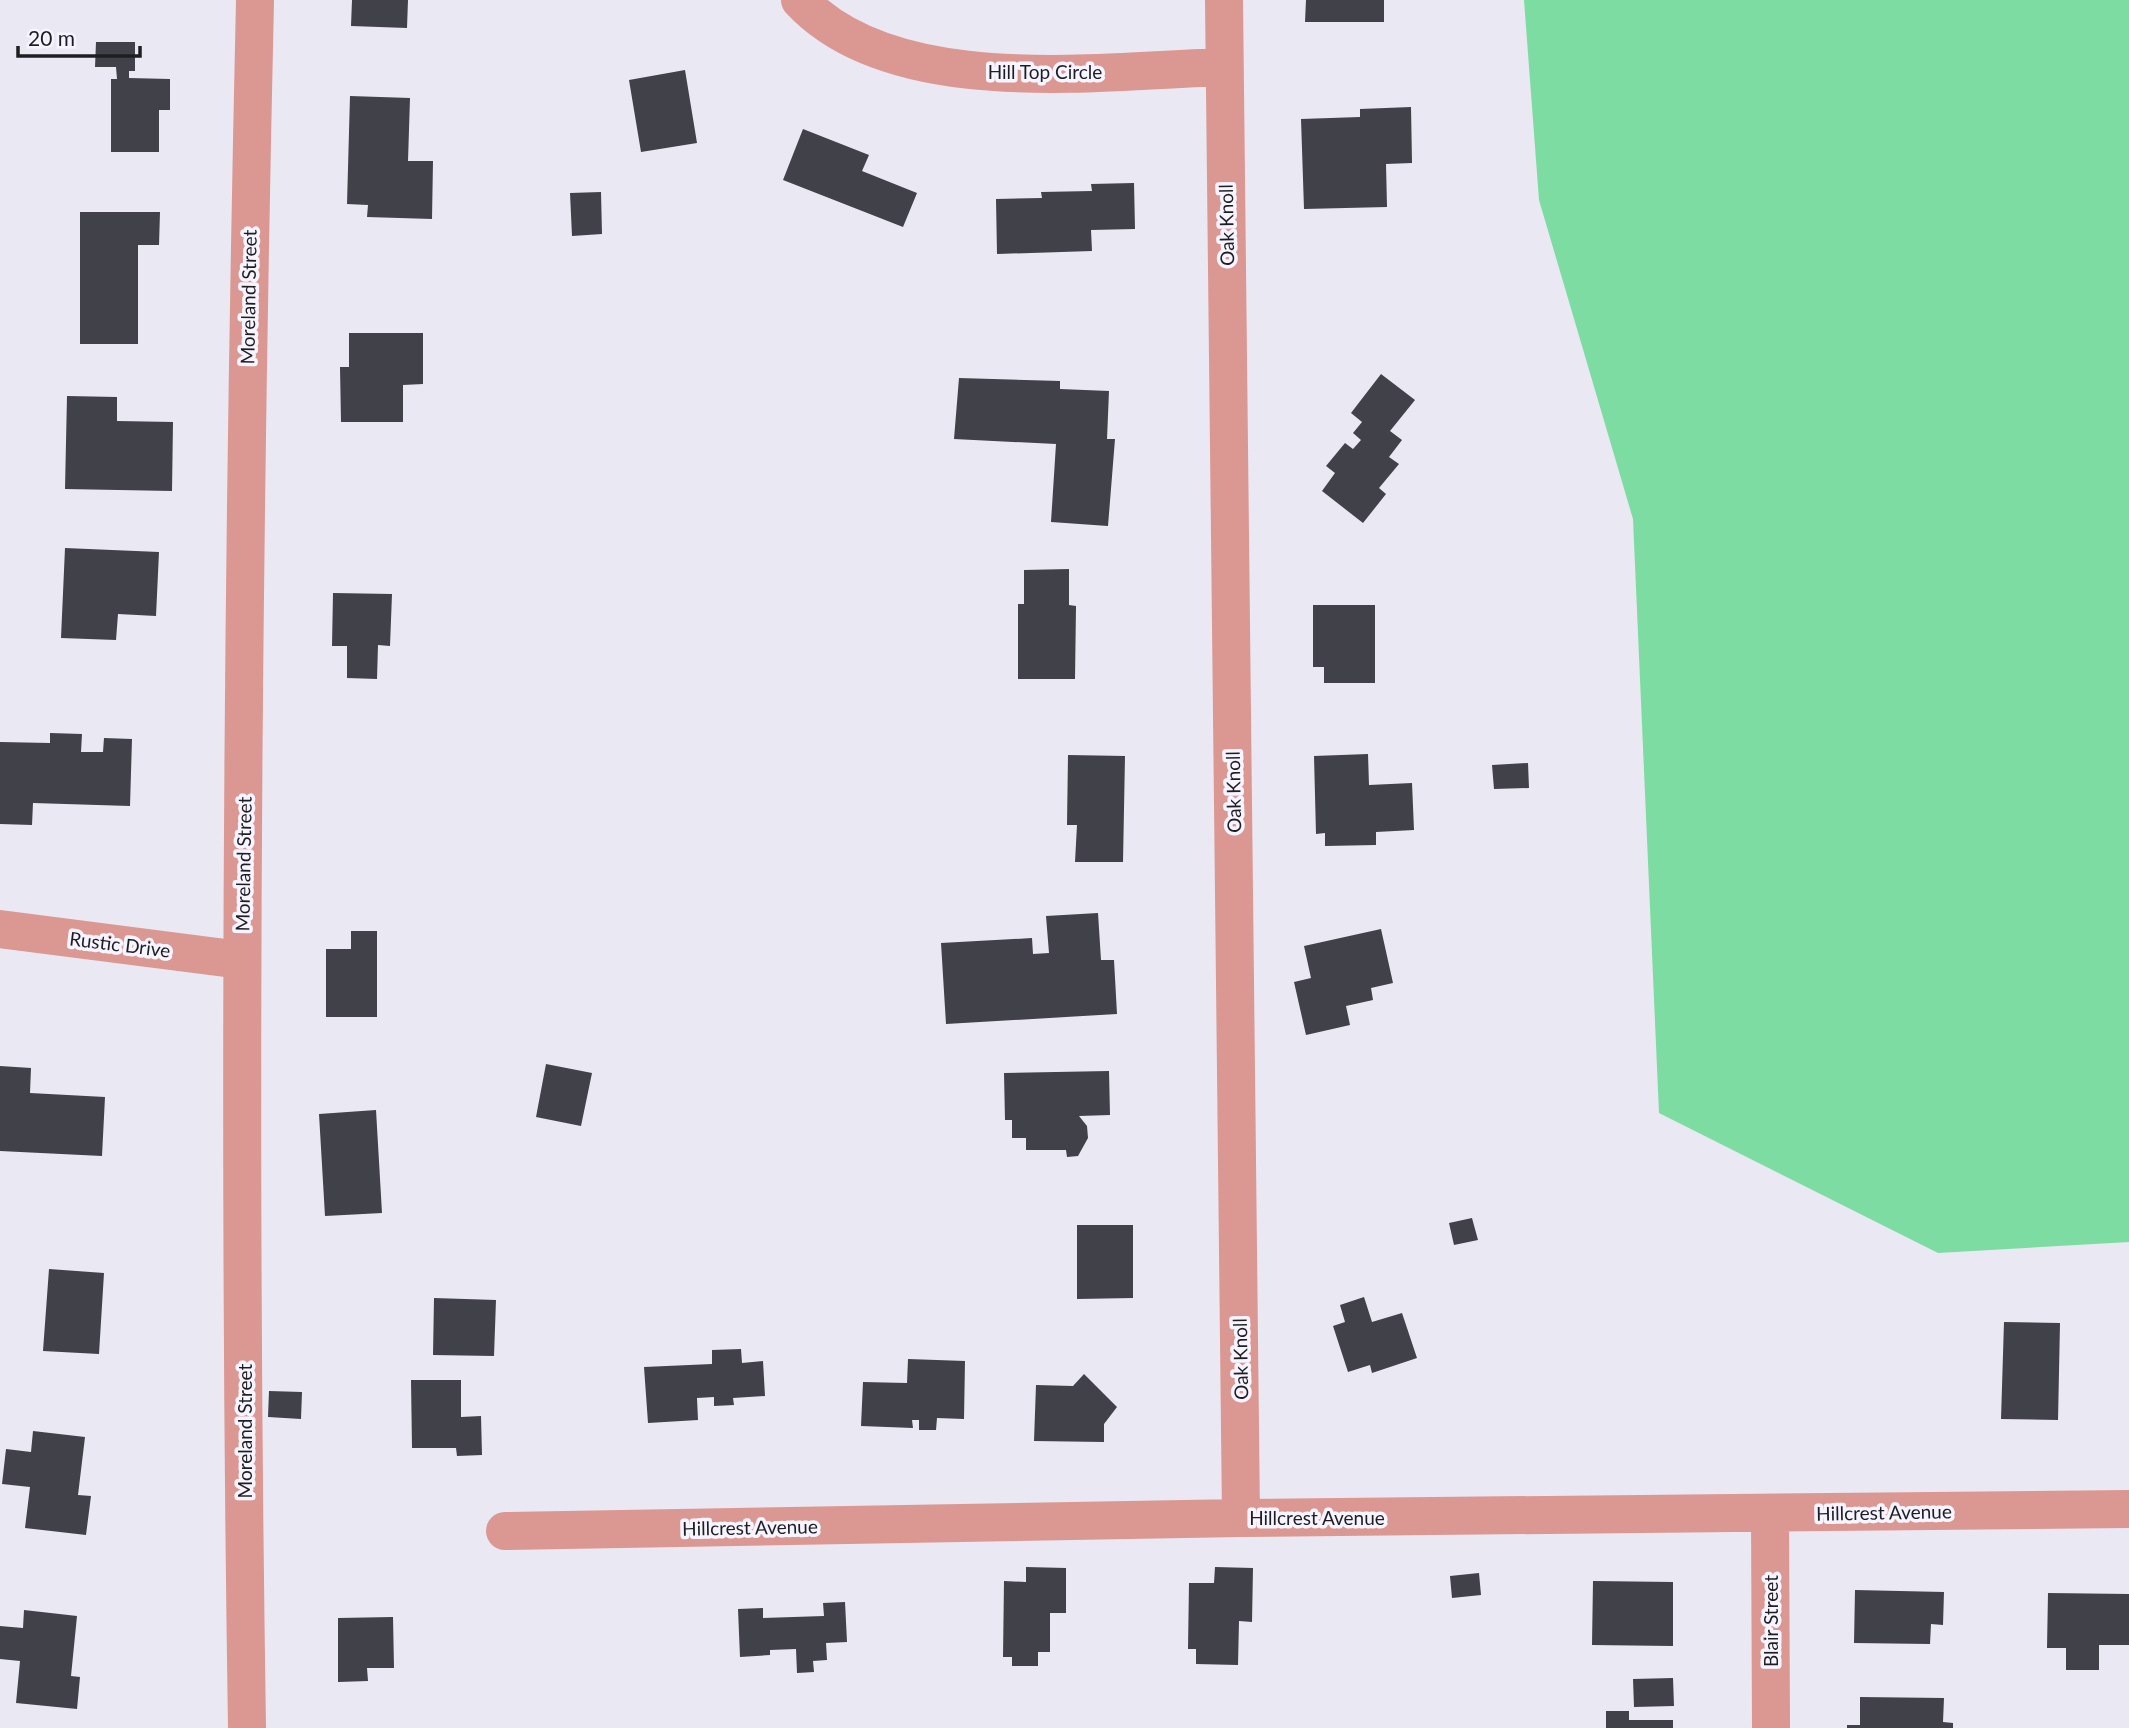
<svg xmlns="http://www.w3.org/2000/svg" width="2129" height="1728" font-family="Lato,sans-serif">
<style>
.green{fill:#7ddca2}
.building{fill:#41414a}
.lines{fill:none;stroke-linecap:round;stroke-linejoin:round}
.minor{stroke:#db9791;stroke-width:38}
.tertiary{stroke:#db9791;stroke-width:38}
.labels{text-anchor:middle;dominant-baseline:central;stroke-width:7;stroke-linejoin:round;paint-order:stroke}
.street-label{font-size:19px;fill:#1e1e22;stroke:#f6f5ff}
</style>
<rect width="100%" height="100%" fill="#e9e8f3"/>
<path class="green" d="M 1524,0 L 2129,0 L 2129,1242 L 1938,1253 L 1659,1113 L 1633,519 L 1539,200 Z"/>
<path class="building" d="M 352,0 L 408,0 L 407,28 L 351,26 Z
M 1306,0 L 1384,0 L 1384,22 L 1305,22 Z
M 96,42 L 135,42 L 135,71 L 129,71 L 129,78 L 170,79 L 170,110 L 159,110 L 159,152 L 111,152 L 111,79 L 117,79 L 116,67 L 95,67 Z
M 685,70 L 697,143 L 641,152 L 629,80 Z
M 350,96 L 410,98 L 408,161 L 433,161 L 432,219 L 367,217 L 368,205 L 347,204 Z
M 1411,107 L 1412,163 L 1386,164 L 1387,207 L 1304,209 L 1301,119 L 1360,117 L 1360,109 Z
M 803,129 L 869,155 L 862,171 L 917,193 L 903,227 L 783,180 Z
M 1134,183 L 1135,229 L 1091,230 L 1092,251 L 997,254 L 996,199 L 1042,198 L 1041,192 L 1092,191 L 1091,184 Z
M 601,192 L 602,234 L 572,236 L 570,193 Z
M 80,212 L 160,212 L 159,245 L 138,245 L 138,344 L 80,344 Z
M 349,333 L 423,333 L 423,384 L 403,385 L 403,422 L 341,422 L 340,367 L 349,367 Z
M 1381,374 L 1415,400 L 1390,431 L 1402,440 L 1389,457 L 1399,464 L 1379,488 L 1386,494 L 1363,523 L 1322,491 L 1335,473 L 1326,466 L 1345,443 L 1353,449 L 1361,440 L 1353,433 L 1362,422 L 1351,413 Z
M 959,378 L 1060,381 L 1060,389 L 1109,391 L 1107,439 L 1115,439 L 1108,526 L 1051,522 L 1056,444 L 954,439 Z
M 67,396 L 117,397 L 117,421 L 173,422 L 172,491 L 65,489 Z
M 65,548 L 159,552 L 156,616 L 118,614 L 116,640 L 61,638 Z
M 1069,569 L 1069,605 L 1076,606 L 1075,679 L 1018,679 L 1018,604 L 1024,604 L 1024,570 Z
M 333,593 L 392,594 L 390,646 L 378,645 L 377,679 L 347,678 L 347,646 L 332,646 Z
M 1313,605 L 1375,605 L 1375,683 L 1324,683 L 1324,667 L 1313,667 Z
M 50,733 L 82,734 L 81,752 L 103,752 L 104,738 L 132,739 L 130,806 L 33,803 L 32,825 L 0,824 L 0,742 L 50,743 Z
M 1368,754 L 1369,785 L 1412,783 L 1414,830 L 1376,832 L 1376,845 L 1325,846 L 1325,833 L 1316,834 L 1314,756 Z
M 1068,755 L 1125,756 L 1123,862 L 1075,862 L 1077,825 L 1067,825 Z
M 1528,763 L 1529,788 L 1494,789 L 1492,765 Z
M 1098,913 L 1101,960 L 1114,960 L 1117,1014 L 946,1024 L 941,943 L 1032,938 L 1033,954 L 1049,953 L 1046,916 Z
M 1381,929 L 1393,983 L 1371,988 L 1373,1000 L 1346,1006 L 1350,1025 L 1306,1035 L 1294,982 L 1311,978 L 1304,946 Z
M 351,931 L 377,931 L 377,1017 L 326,1017 L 326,949 L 351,949 Z
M 546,1064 L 592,1073 L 581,1126 L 536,1117 Z
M 0,1066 L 31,1068 L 30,1093 L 105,1097 L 102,1156 L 0,1151 Z
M 1109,1071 L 1110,1115 L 1079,1116 L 1087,1126 L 1088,1138 L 1078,1156 L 1067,1157 L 1066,1150 L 1026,1150 L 1026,1138 L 1012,1138 L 1012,1120 L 1005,1120 L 1004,1073 Z
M 376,1110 L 382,1213 L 325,1216 L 319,1114 Z
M 1472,1218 L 1478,1240 L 1454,1245 L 1449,1223 Z
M 1077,1225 L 1133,1225 L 1133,1298 L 1077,1299 Z
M 49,1269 L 104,1273 L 99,1354 L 43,1351 Z
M 1364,1297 L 1372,1322 L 1402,1313 L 1417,1358 L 1372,1373 L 1370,1365 L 1348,1372 L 1333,1326 L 1345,1322 L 1340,1305 Z
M 434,1298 L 496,1300 L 494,1356 L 433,1355 Z
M 2004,1322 L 2060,1323 L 2058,1420 L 2001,1419 Z
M 741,1349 L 742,1363 L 763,1361 L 765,1396 L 733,1398 L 734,1405 L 714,1406 L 714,1397 L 697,1398 L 698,1420 L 648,1423 L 644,1367 L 712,1364 L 712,1350 Z
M 908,1359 L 965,1361 L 964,1419 L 937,1418 L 936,1430 L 919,1430 L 919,1420 L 912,1420 L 913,1428 L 861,1426 L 863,1382 L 907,1383 Z
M 1084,1374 L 1117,1407 L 1104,1424 L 1104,1442 L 1034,1441 L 1036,1385 L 1073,1386 Z
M 411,1380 L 461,1380 L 461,1417 L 481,1416 L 482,1455 L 457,1456 L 456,1448 L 412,1448 Z
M 269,1391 L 302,1392 L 301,1419 L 268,1417 Z
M 33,1431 L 85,1437 L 78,1495 L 91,1496 L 86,1535 L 25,1528 L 30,1487 L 2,1484 L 6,1449 L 31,1452 Z
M 1026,1567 L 1066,1568 L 1066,1613 L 1050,1613 L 1050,1652 L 1038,1652 L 1038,1666 L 1012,1666 L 1012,1657 L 1003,1657 L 1004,1581 L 1026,1582 Z
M 1215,1567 L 1253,1568 L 1252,1622 L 1239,1621 L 1238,1665 L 1196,1664 L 1196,1649 L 1188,1649 L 1189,1583 L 1214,1583 Z
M 1479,1573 L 1481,1595 L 1452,1598 L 1450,1576 Z
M 1593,1581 L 1673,1582 L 1673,1646 L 1592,1645 Z
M 1855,1590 L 1944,1592 L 1943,1625 L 1931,1624 L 1930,1644 L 1854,1643 Z
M 2048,1593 L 2129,1594 L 2129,1645 L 2099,1645 L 2099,1670 L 2066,1670 L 2066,1648 L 2047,1648 Z
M 845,1602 L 847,1642 L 826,1643 L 827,1660 L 813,1661 L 814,1672 L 797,1673 L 796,1649 L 770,1650 L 770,1655 L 740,1657 L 738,1609 L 763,1608 L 763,1618 L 824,1616 L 823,1603 Z
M 24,1610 L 77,1616 L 71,1676 L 80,1677 L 77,1709 L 16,1703 L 20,1661 L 0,1659 L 0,1626 L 23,1628 Z
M 393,1617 L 394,1668 L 367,1668 L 368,1681 L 338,1682 L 338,1618 Z
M 1673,1678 L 1674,1706 L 1634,1707 L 1633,1679 Z
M 1860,1697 L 1944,1698 L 1943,1722 L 1953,1723 L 1953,1728 L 1847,1728 L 1847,1725 L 1860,1725 Z
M 1606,1711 L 1629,1711 L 1629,1720 L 1673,1720 L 1673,1728 L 1606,1728 Z"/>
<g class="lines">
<path class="minor" d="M 800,0 C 893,100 1100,71 1224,67
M 1224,0 L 1241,1518
M 0,929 L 241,960
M 1770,1514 L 1771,1728
M 505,1531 L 1241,1518 L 2129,1509"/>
<path class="tertiary" d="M 247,1728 C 238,1152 242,576 255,0"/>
</g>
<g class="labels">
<g class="street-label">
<text x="1045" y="71">Hill Top Circle</text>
<text transform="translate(1226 225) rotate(-91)">Oak Knoll</text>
<text transform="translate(248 297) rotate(-89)">Moreland Street</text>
<text transform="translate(1233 792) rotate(-91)">Oak Knoll</text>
<text transform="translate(243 864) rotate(-89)">Moreland Street</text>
<text transform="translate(120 944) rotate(7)">Rustic Drive</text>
<text transform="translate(1240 1359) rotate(-91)">Oak Knoll</text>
<text transform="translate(244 1431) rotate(-90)">Moreland Street</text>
<text transform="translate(1884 1512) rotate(-1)">Hillcrest Avenue</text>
<text x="1317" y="1517">Hillcrest Avenue</text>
<text transform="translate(750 1527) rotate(-1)">Hillcrest Avenue</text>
<text transform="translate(1770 1621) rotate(-90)">Blair Street</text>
</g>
</g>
<path d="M18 46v10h122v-10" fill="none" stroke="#1e1e22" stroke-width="3.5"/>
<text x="28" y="46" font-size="21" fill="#1e1e22" stroke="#f6f5ff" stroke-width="5" paint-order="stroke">20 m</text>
</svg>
